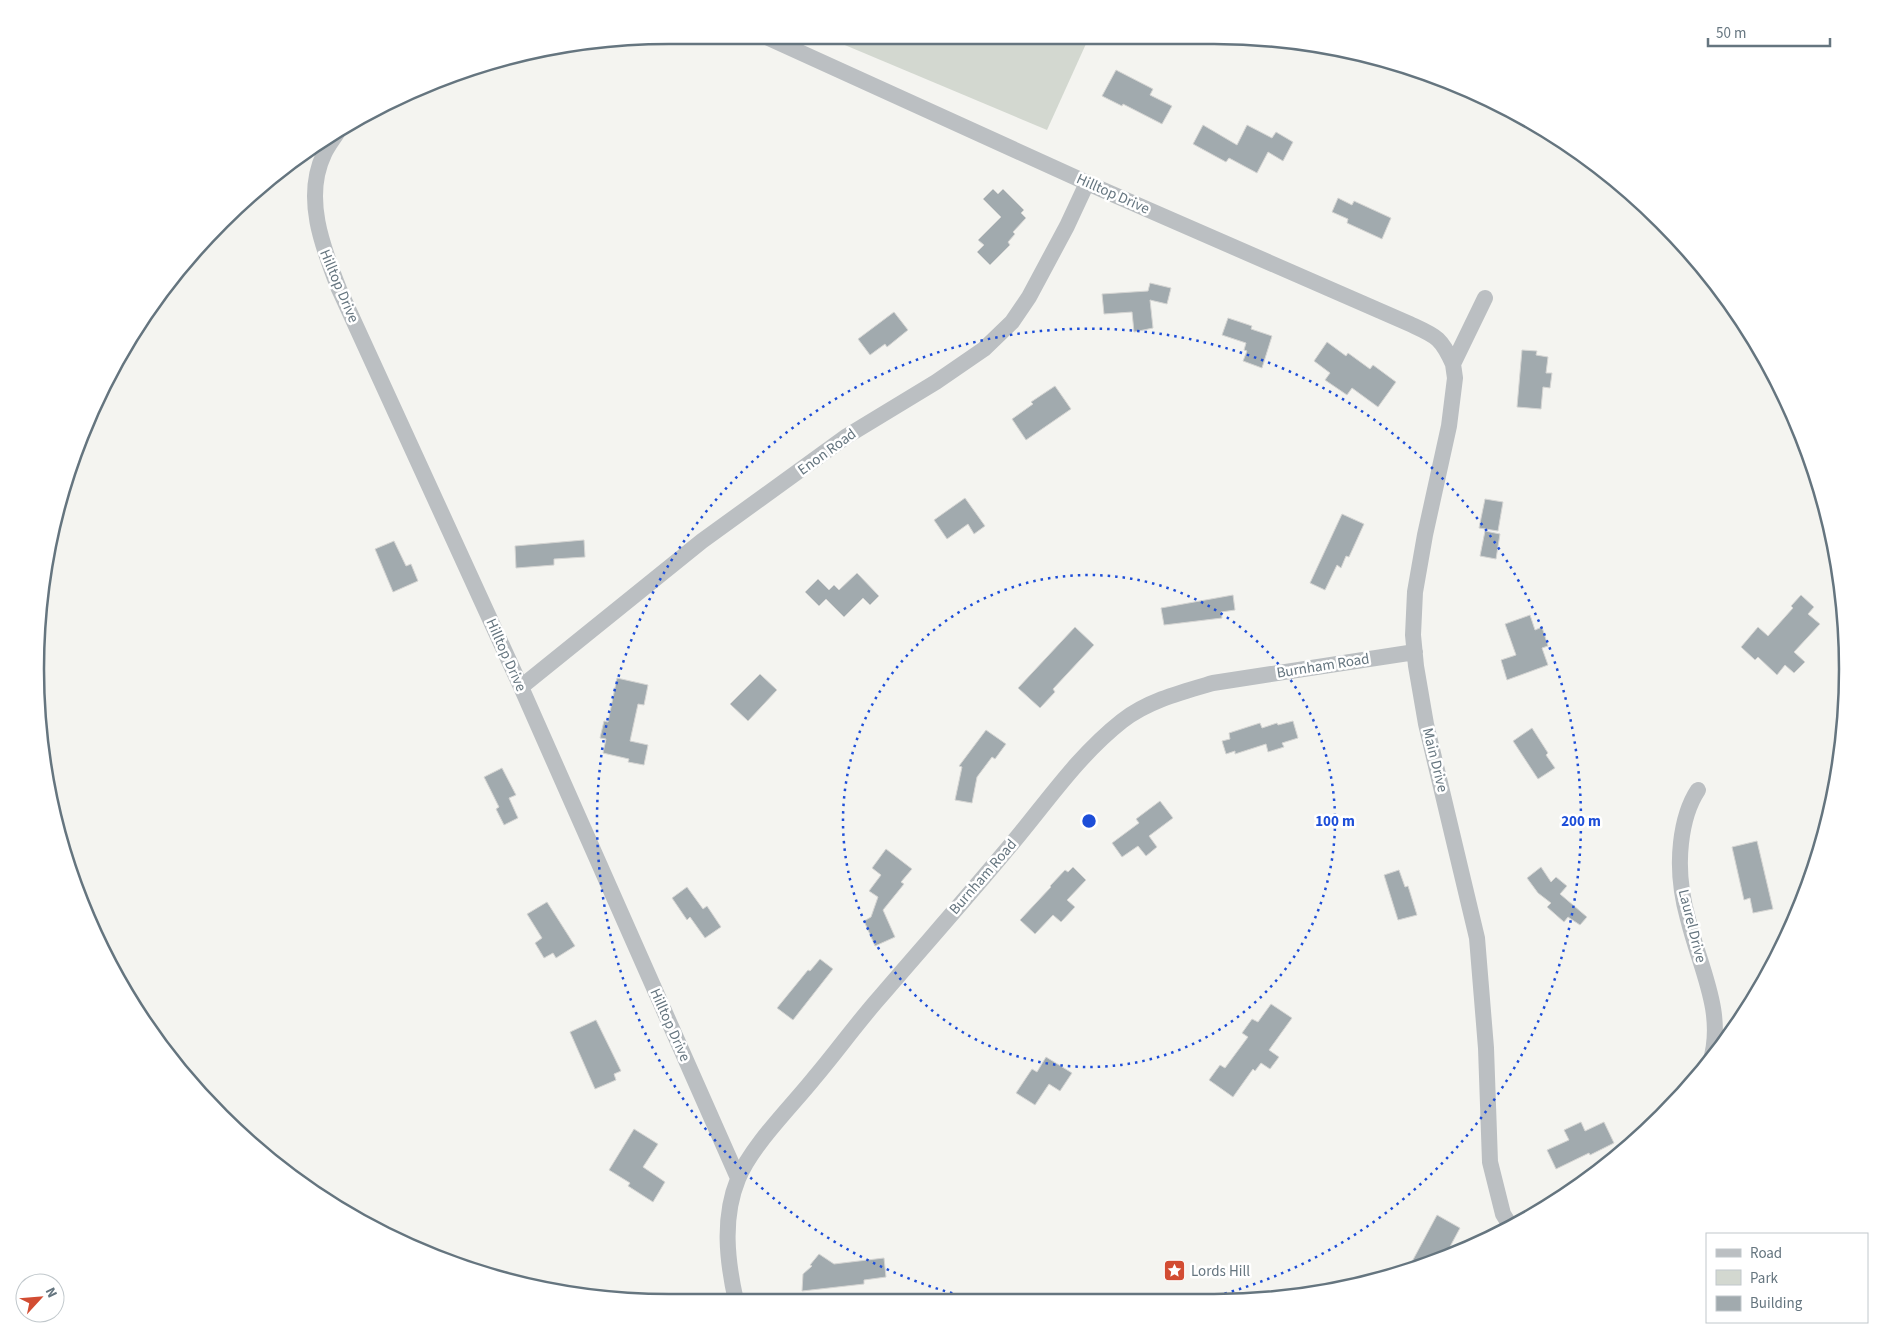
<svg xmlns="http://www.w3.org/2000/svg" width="1883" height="1338" font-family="'Source Sans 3',sans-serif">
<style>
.green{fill:#d3d8d0}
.building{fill:#a1aaae;stroke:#d5d5d3}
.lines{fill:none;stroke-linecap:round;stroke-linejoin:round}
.minor{stroke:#bbbfc2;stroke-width:16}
.ring{fill:none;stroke:#1d4ed8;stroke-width:2.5;stroke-dasharray:2.5 5}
.labels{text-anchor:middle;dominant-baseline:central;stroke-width:5;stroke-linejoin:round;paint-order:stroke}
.street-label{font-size:15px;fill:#65757f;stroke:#fff}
.poi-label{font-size:15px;fill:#65757f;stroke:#fff;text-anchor:start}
.rim{fill:none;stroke:#65757f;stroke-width:2.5}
.centre{fill:#1d4ed8;stroke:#fff;stroke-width:2.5}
.ring-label{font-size:15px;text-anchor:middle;font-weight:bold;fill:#1d4ed8;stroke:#fff;stroke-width:5;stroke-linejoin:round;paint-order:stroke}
</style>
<rect width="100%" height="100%" fill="#f4f4f0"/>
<path class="green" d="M 821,35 L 1090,35 L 1047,130 Z"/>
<path class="building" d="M 1116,70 L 1153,89 L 1150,95 L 1172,106 L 1162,124 L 1123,104 L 1122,106 L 1102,96 Z
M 1203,125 L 1237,145 L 1247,125 L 1272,138 L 1276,132 L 1293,142 L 1283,161 L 1268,152 L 1257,173 L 1229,158 L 1226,162 L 1193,144 Z
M 993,189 L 998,194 L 1003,189 L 1024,210 L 1021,213 L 1026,218 L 1013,232 L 1015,234 L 1008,242 L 1010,245 L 990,265 L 977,252 L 984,245 L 978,240 L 1001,217 L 983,199 Z
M 1338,198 L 1352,205 L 1354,201 L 1391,218 L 1382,239 L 1347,223 L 1348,219 L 1332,212 Z
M 1150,283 L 1171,288 L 1167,304 L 1150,300 L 1153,328 L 1134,332 L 1132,312 L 1104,314 L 1102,294 L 1148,291 Z
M 894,312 L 908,330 L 887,347 L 885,344 L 870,355 L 858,339 Z
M 1228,318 L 1252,326 L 1251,329 L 1272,336 L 1262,368 L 1243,361 L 1247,351 L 1244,350 L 1246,343 L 1222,335 Z
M 1327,342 L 1346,356 L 1348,353 L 1370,369 L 1373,365 L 1396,382 L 1378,407 L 1352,388 L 1347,395 L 1325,380 L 1330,373 L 1314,361 Z
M 1522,350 L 1537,351 L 1536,355 L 1548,357 L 1546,373 L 1552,373 L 1550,388 L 1543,387 L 1541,409 L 1517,407 Z
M 1055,386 L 1071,409 L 1026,440 L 1012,419 L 1033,404 L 1031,402 Z
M 965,498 L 985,526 L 974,534 L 968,524 L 947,539 L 934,520 Z
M 1485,499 L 1503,502 L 1498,531 L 1479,528 Z
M 1342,514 L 1364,524 L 1349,557 L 1346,556 L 1341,568 L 1337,565 L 1325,590 L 1310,583 Z
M 1485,531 L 1500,534 L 1496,559 L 1480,556 Z
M 584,540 L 585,557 L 554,559 L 554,565 L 516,568 L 515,546 Z
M 394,541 L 406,566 L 411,564 L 418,581 L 393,592 L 375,549 Z
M 857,573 L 879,596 L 870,605 L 863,598 L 844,617 L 826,599 L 819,606 L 805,592 L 818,579 L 829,590 L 834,585 L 839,590 Z
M 1233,595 L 1235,610 L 1221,612 L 1222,618 L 1164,625 L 1161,608 Z
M 1801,595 L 1814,607 L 1808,614 L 1820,624 L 1794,652 L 1805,662 L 1794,673 L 1785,665 L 1777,675 L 1758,657 L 1755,660 L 1741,647 L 1758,627 L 1768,636 L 1793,608 L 1791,606 Z
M 1530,615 L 1535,630 L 1542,627 L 1548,646 L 1542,648 L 1548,665 L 1507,680 L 1501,660 L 1516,655 L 1505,624 Z
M 1075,627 L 1094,645 L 1053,689 L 1055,692 L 1040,708 L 1018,688 Z
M 760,674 L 777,690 L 748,721 L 730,704 Z
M 617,678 L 648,685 L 644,705 L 638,704 L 630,741 L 648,745 L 644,765 L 628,762 L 629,759 L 603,753 L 606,739 L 600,738 L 604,721 L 608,722 Z
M 1293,721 L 1298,738 L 1282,743 L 1284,747 L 1268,752 L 1266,744 L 1235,754 L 1235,751 L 1226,754 L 1222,741 L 1230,739 L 1229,733 L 1260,723 L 1262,728 L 1277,723 L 1278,725 Z
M 1532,728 L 1548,753 L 1546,755 L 1555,768 L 1538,779 L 1513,741 Z
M 986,730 L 1006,744 L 995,759 L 992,757 L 977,777 L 972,803 L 955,800 L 962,767 L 959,766 Z
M 502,768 L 516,795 L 509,798 L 518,818 L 504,825 L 496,809 L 499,807 L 484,777 Z
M 1160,801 L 1173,818 L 1149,836 L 1157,847 L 1146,856 L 1138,846 L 1122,857 L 1112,843 L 1139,823 L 1136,819 Z
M 1757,841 L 1773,909 L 1753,913 L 1750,898 L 1744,900 L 1732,847 Z
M 886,849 L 912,869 L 901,882 L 904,884 L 883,910 L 895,937 L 875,946 L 864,921 L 871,917 L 878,897 L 869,891 L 881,875 L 872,868 Z
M 1073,867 L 1086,880 L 1067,900 L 1075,907 L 1061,922 L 1053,915 L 1035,934 L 1020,920 L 1051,887 L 1050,886 L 1065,870 L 1068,872 Z
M 1541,867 L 1551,882 L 1556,877 L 1567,886 L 1560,894 L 1587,917 L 1580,925 L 1568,917 L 1564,922 L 1547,907 L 1551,903 L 1538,893 L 1527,878 Z
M 1399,870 L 1405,887 L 1408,886 L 1417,915 L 1398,920 L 1384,875 Z
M 687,887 L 703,909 L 707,906 L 721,927 L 705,938 L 690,917 L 687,920 L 672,898 Z
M 547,902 L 575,946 L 556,958 L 553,953 L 544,958 L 535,943 L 542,938 L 527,914 Z
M 820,959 L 833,969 L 793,1020 L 777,1008 L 808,970 L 810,971 Z
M 1271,1004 L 1292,1018 L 1269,1050 L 1279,1057 L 1270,1069 L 1261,1063 L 1255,1071 L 1253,1069 L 1233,1097 L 1209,1080 L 1220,1065 L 1225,1068 L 1248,1037 L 1242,1033 L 1252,1019 L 1258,1022 Z
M 596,1020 L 621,1071 L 614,1074 L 616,1080 L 595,1089 L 570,1032 Z
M 1046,1057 L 1072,1073 L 1060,1091 L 1049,1084 L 1035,1105 L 1016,1093 L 1032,1069 L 1037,1072 Z
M 1581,1122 L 1585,1131 L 1604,1122 L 1614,1143 L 1590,1155 L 1589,1153 L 1556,1169 L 1547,1150 L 1569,1140 L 1564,1130 Z
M 634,1129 L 658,1144 L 643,1167 L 665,1182 L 653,1202 L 628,1186 L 630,1183 L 609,1170 Z
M 1437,1215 L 1460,1228 L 1445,1256 L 1407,1271 Z
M 819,1254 L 834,1264 L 884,1258 L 886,1277 L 864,1280 L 864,1284 L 802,1291 L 803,1274 L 812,1266 L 810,1265 Z"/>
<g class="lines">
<path class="minor" d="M 762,35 L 1103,190 L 1410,324 C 1436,336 1441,337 1453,364
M 340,128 C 335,137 328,145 324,154 C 303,198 323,248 339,289 L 521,687 L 738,1178
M 1485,298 L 1453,364 L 1455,378 L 1449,426 L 1425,535 L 1415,592 L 1413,635 L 1416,666 L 1426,724 L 1477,938 L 1486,1048 L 1490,1162 L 1503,1214 L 1511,1227
M 521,687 L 702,541 L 847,436 L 936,382 L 984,349 L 1012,322 L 1029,297 L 1067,226 L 1087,183
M 1698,790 C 1688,805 1683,825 1681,843 C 1678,869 1681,894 1688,919 C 1699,966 1726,1013 1710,1063
M 736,1301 C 727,1261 722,1218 738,1179 C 751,1146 792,1106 815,1077 C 837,1051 857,1023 880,997 C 921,949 963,902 1004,853 C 1043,808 1075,758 1122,721 C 1147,701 1182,692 1213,683 L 1415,652"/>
</g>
<g class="ring">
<circle cx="1089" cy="821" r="246"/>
<path d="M974 1299A492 492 0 1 1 1212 1297"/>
</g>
<defs>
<symbol id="sight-square" viewBox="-11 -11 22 22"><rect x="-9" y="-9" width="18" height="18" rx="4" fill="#d24c32" stroke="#fff"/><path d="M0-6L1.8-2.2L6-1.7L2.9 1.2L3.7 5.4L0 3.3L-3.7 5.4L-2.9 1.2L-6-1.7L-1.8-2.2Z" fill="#fff"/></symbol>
</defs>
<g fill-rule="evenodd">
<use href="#sight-square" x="1162" y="1258" width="25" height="25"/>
</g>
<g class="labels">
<g class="street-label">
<text transform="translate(1113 194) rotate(24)">Hilltop Drive</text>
<text transform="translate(339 286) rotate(67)">Hilltop Drive</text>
<text transform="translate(827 452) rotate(-36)">Enon Road</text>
<text transform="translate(506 655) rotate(66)">Hilltop Drive</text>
<text transform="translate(1323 666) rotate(-9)">Burnham Road</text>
<text transform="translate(1435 760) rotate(76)">Main Drive</text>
<text transform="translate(983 877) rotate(-49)">Burnham Road</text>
<text transform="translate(1692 926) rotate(76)">Laurel Drive</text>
<text transform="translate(670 1025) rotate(66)">Hilltop Drive</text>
</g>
<g class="poi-label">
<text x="1191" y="1271">Lords Hill</text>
</g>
</g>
<path d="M0 0H1883V1338H0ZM669 44H1214A625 625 0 0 1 1839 669V669A625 625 0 0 1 1214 1294H669A625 625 0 0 1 44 669V669A625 625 0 0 1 669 44Z" fill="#fff" fill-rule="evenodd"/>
<path class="rim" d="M669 44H1214A625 625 0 0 1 1839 669V669A625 625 0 0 1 1214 1294H669A625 625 0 0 1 44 669V669A625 625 0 0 1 669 44Z"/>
<circle cx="1089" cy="821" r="8" class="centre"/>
<g class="ring-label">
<text x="1335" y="826">100 m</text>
<text x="1581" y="826">200 m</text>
</g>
<rect x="1706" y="1233" width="162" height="90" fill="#ffffff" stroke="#c1c8cc"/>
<rect x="1716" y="1249" width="25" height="8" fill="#bbbfc2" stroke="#c1c8cc"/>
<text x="1750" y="1258" font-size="15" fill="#65757f">Road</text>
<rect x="1716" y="1270" width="25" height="15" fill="#d3d8d0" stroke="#c1c8cc"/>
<text x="1750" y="1283" font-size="15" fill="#65757f">Park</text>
<rect x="1716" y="1296" width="25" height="15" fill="#a1aaae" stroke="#c1c8cc"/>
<text x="1750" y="1308" font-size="15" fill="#65757f">Building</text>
<g transform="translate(40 1298) rotate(64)"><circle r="24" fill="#ffffff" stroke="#c1c8cc"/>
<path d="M0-4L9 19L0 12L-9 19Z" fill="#d24c32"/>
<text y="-8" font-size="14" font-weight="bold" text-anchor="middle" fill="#65757f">N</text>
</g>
<path d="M1708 38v8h122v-8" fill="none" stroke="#65757f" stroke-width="2.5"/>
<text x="1716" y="38" font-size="15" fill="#65757f" stroke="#ffffff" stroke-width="4" paint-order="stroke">50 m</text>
</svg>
